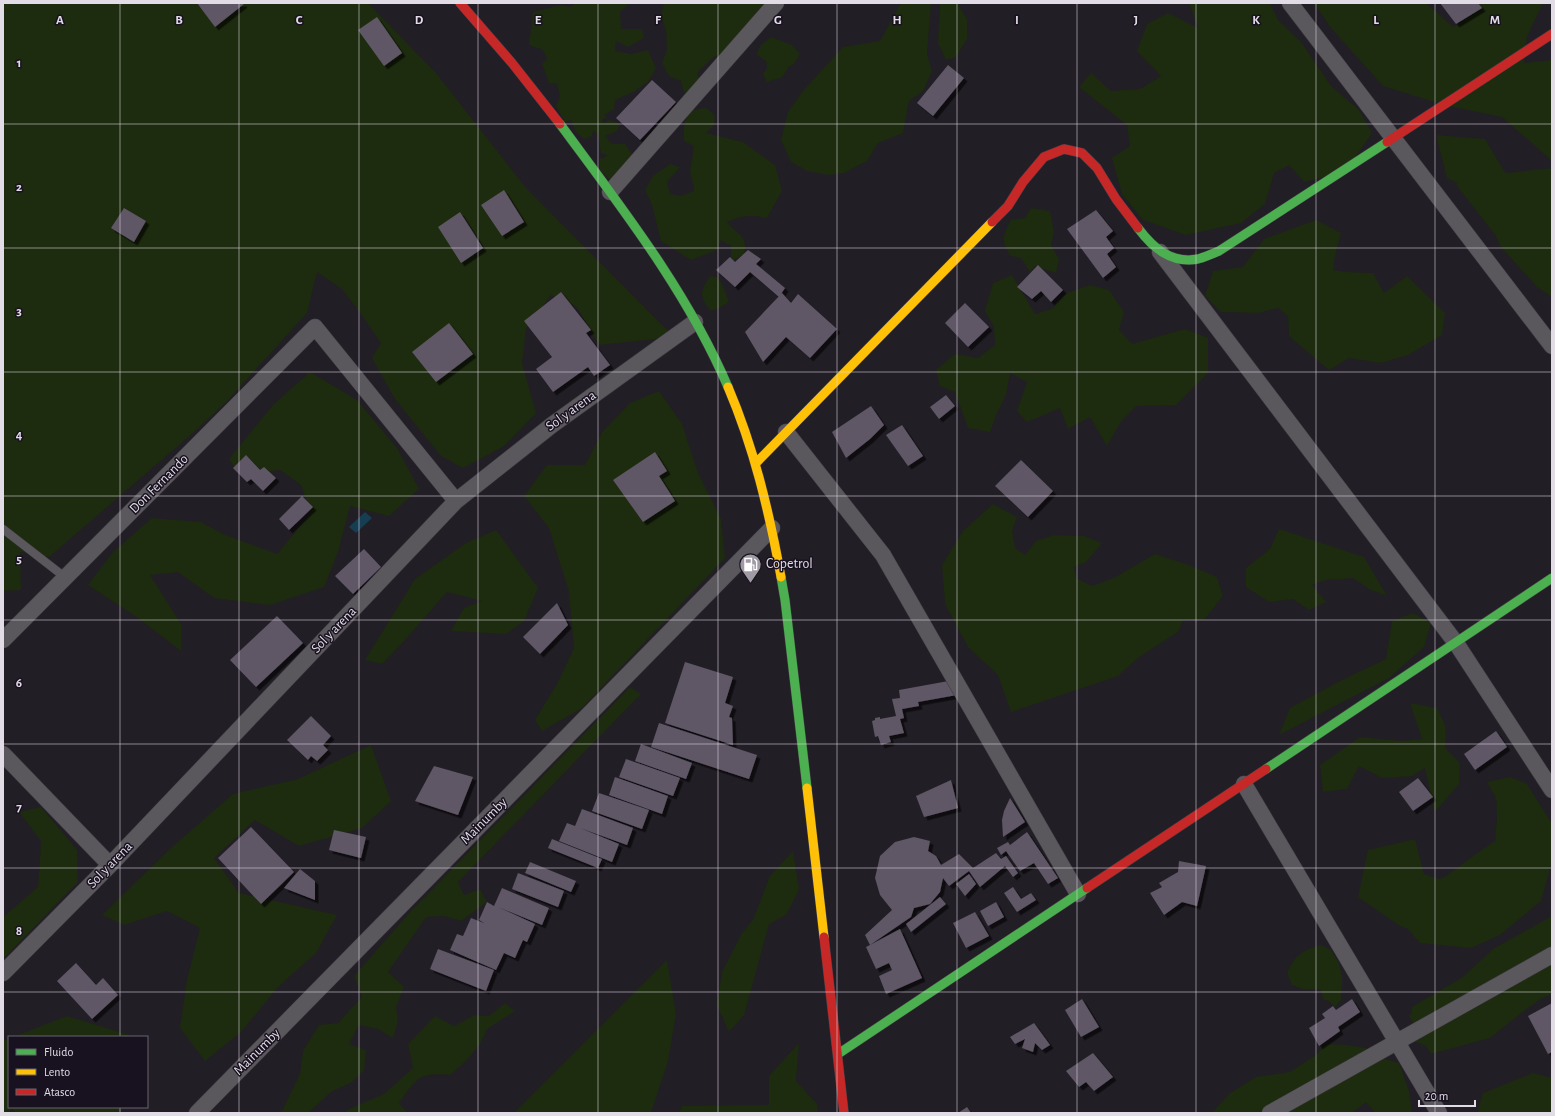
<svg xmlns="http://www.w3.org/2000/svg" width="1555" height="1116" font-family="'Alegreya Sans',sans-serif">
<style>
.green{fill:#1d2b0f}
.water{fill:#163e53}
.building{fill:#5e5666;filter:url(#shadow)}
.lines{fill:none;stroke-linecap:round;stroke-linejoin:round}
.lane-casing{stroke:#3e3a41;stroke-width:9}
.street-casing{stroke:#3e3a41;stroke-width:17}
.fast-casing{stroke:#3e3a41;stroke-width:10}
.slow-casing{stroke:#3e3a41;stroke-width:10}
.jam-casing{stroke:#3e3a41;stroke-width:10}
.lane{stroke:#5a575d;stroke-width:8}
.street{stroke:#5a575d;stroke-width:16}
.fast{stroke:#4caf50;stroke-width:9}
.slow{stroke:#ffc107;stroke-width:9}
.jam{stroke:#c62828;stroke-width:9}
.grid{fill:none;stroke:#e2dce7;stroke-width:1;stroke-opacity:0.55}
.labels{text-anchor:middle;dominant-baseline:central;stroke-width:3;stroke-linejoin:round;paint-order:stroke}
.street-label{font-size:14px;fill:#e2dce7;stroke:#18111f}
.poi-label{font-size:14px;fill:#e2dce7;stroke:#18111f;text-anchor:start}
.grid-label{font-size:13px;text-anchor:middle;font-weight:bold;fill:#e2dce7;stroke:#18111f;stroke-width:3;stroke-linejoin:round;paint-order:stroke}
</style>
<defs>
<filter id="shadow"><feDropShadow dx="3.5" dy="3.5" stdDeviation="0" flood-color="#0009"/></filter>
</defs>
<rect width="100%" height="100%" fill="#221e26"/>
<path class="green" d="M 3,3 L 368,3 L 436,73 L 526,188 L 674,337 L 599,345 L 577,307 L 551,295 L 526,329 L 522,363 L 536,413 L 504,446 L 463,468 L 441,456 L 395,399 L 372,358 L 381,343 L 361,314 L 342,289 L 317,272 L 307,313 L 227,401 L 194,432 L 49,557 L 20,552 L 21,590 L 3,591 Z
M 576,3 L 629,3 L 629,4 L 620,12 L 621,29 L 642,29 L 644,38 L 628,47 L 616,41 L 615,51 L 631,54 L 648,50 L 656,68 L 648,82 L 635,91 L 615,100 L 614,109 L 604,115 L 607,118 L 602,120 L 603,123 L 610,120 L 620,124 L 617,131 L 605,136 L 612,144 L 625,144 L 634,157 L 618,188 L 599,169 L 600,157 L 603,159 L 607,155 L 601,153 L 598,134 L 593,131 L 592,136 L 584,139 L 575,131 L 571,120 L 565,122 L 556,106 L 560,96 L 557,84 L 549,83 L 542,64 L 547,59 L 543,50 L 529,45 L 533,12 L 560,5 L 570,7 Z
M 664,3 L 769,3 L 728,51 L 712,58 L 697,73 L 700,79 L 697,86 L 684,93 L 681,81 L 669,76 L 662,63 L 667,50 L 666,30 L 661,16 Z
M 901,3 L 931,3 L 927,54 L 932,71 L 923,91 L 909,101 L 903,133 L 878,143 L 867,161 L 844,173 L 829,175 L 807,171 L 791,162 L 781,140 L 788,112 L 802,92 L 843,47 L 880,41 Z
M 940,3 L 957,3 L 967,19 L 967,39 L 956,57 L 946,60 L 938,43 Z
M 1189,3 L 1270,3 L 1278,20 L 1301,42 L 1331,86 L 1359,110 L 1372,133 L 1354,159 L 1338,174 L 1304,182 L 1289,165 L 1274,173 L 1265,204 L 1241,223 L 1186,235 L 1143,220 L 1122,194 L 1112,158 L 1130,146 L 1127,125 L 1079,87 L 1091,73 L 1111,91 L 1140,89 L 1161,76 L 1137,51 L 1147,24 L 1168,13 L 1198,28 Z
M 1314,3 L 1426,3 L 1453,27 L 1469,17 L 1473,3 L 1543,3 L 1527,36 L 1524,63 L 1552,60 L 1552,161 L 1502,117 L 1444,105 L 1383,86 L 1331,28 Z
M 771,37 L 792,45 L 800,54 L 793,65 L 788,67 C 781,84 779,75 767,83 L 763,74 L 767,68 L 766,61 L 756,54 L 761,45 Z
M 706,108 L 715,115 L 714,125 L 706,133 L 743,142 L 775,165 L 782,191 L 767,218 C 751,215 743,215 727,222 C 737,235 749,235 744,254 L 731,262 L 731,246 L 721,240 L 717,250 L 691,260 L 661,241 L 652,205 L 645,190 L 653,176 L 670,164 L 680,167 L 667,182 L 670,194 L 681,196 L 694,191 L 693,183 L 690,171 L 694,146 L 684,141 C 683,129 684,121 690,110 Z
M 1436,135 L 1485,139 L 1504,171 L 1507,173 L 1552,168 L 1552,297 L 1537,287 L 1500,246 L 1496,236 L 1457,186 L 1457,183 L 1447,178 Z
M 1031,208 L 1050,211 L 1054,232 L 1051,245 L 1059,259 L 1056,273 L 1035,266 L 1030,272 L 1021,258 L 1011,256 C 1000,241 1003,235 1011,220 L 1025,218 Z
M 1316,220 L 1341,233 L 1335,256 L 1333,270 L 1346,272 L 1373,273 L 1384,293 L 1407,276 L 1445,313 L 1442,335 L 1408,355 L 1381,363 L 1349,358 L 1329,370 L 1289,336 L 1288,316 L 1278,308 L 1258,313 L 1221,312 L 1205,296 L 1213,271 L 1243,267 L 1264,239 Z
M 1012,275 L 1035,314 L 1052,309 L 1067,293 L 1090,285 L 1109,290 L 1124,312 L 1119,330 L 1132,344 L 1185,329 L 1208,338 L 1208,373 L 1176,405 L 1136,406 L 1120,423 L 1107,446 L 1090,417 L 1068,429 L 1060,408 L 1027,422 L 1017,411 L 1027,382 L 1010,373 L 1006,395 L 997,413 L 990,432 L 968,428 L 955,392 L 940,386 L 936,370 L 955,354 L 978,358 L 995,345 L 994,327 L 985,311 L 993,283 Z
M 710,276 L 717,277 L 723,286 L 729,302 L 719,308 L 711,311 C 698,297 701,290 710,276 Z
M 310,372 L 357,400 L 397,448 L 419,489 L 389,516 L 350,506 L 338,552 L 324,587 L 270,605 L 214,598 L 178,572 L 150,575 L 181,624 L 181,651 L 138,618 L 88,585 L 113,552 L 152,518 L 201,522 L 225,535 L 277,554 L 311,513 L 301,485 L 280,470 L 240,475 L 229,459 L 273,405 Z
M 659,391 L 682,424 L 698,473 L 721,519 L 725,558 L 582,708 L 542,731 L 535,720 L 557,684 L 574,648 L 569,592 L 549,528 L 524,496 L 547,465 L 585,465 L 603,431 L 630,403 Z
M 993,504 L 1017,517 L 1012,531 L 1015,548 L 1025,555 L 1036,541 L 1054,535 L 1084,536 L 1102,543 L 1086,562 L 1074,567 L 1076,578 L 1092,586 L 1114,578 L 1155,554 L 1189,565 L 1217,577 L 1223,596 L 1204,620 L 1183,620 L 1178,632 L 1139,657 L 1118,676 L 1011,712 L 998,675 L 968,647 L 945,604 L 942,565 L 963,531 Z
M 1279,529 L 1364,557 L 1387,596 L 1369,589 L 1353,578 L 1326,580 L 1312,585 L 1326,602 L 1309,610 L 1293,599 L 1269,602 L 1246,587 L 1246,568 L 1270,549 Z
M 496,530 L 538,588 L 524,621 L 506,634 L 451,631 L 464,608 L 482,601 L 447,592 L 404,641 L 382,664 L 365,660 L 415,579 L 466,543 Z
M 1413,613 L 1431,623 L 1424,647 L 1389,678 L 1279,735 L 1290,708 L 1342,680 L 1386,659 L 1392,621 Z
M 630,687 L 641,694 L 458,882 L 464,895 L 480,889 L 487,902 L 461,921 L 444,916 L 426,917 L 388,972 L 404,987 L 396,1007 L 398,1021 L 393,1038 L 378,1029 L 359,1025 L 349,1044 L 366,1050 L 364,1070 L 352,1082 L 331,1092 L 308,1113 L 277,1113 L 282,1111 L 300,1074 L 303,1051 L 319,1025 L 338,1023 L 362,997 L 354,976 L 411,911 Z
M 1410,703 L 1437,708 L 1446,727 L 1445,748 L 1460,763 L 1459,784 L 1435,812 L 1425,768 L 1412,776 L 1382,778 L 1359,766 L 1347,789 L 1323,792 L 1320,765 L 1360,737 L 1401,741 L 1422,739 Z
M 371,745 L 391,801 L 362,828 L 299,846 L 255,820 L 214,858 L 239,893 L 337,915 L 316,953 L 278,987 L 241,1032 L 205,1061 L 180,1028 L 187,980 L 200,928 L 167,911 L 124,925 L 102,915 L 171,848 L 233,794 L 298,779 Z
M 1510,777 L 1527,784 L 1551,822 L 1552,862 L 1541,901 L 1500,935 L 1471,948 L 1420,943 L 1408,929 L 1400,926 L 1358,897 L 1368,850 L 1415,839 L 1424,874 L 1439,879 L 1445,877 L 1476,854 L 1495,841 L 1497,817 L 1496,798 L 1487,782 Z
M 41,807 L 77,850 L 78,882 L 3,959 L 3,917 L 38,887 L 41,841 L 19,812 Z
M 793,851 L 799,890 L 786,915 L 769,924 L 744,1015 L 729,1032 L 717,1005 L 722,972 L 742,933 L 753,920 L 770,876 Z
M 1552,916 L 1552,994 L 1542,998 L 1525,1010 L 1490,1038 L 1431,1054 L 1426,1046 L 1414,1041 L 1413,1023 L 1409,1016 L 1412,1013 L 1412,1007 L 1463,977 L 1493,949 Z
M 1321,945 L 1331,950 L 1339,963 L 1342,978 L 1341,1000 L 1335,1007 L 1329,1001 L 1324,1000 L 1320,989 L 1303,989 L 1292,985 L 1287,973 C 1296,954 1301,951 1321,945 Z
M 667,960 L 676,1014 L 668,1061 L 651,1113 L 514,1113 Z
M 505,1003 L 515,1011 L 487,1029 L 480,1044 L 466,1061 L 450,1075 C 417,1072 417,1079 399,1103 L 408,1113 L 344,1113 L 349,1109 L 384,1094 L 413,1068 L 408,1044 L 435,1016 L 454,1026 L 475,1015 L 489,1016 Z
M 67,1016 L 136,1037 L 13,1037 Z
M 9,1039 L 9,1107 L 121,1107 L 118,1113 L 16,1113 L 12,1109 L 8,1113 L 3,1113 L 3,1041 Z
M 799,1043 L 796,1081 L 817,1104 L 818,1113 L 679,1113 L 682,1106 L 769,1105 L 769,1076 Z
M 1326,1044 L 1346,1045 L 1366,1048 L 1381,1058 L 1399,1063 L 1409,1091 L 1412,1112 L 1375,1113 L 1366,1102 L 1352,1113 L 1212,1113 L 1229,1094 L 1256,1077 L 1290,1072 L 1316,1055 Z
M 1533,1073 L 1552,1078 L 1552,1113 L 1477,1113 L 1483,1093 Z"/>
<path class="water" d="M 365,512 L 372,518 L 356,533 L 349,527 Z"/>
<path class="building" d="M 197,3 L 243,3 L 244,4 L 215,27 Z
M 1440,3 L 1478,3 L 1482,8 L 1456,24 Z
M 377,17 L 402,53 L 384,66 L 358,30 Z
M 948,65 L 964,78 L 933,116 L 917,103 Z
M 652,80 L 676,102 L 640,140 L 616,118 Z
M 504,190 L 524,222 L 502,236 L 481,205 Z
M 124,208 L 146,221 L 134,242 L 111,228 Z
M 1096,210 L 1113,231 L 1106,237 L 1114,248 L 1107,254 L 1116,267 L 1103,278 L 1067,229 Z
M 460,212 L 483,248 L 461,263 L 438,227 Z
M 748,250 L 761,259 L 756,264 L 785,288 L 779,297 L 750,272 L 735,287 L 716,270 L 730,257 L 735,262 Z
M 1038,265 L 1063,290 L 1051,302 L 1041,291 L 1032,299 L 1017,287 Z
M 561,292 L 591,330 L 586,333 L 610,365 L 594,376 L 588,367 L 553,392 L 536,369 L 552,357 L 524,321 Z
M 782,293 L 791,303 L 798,294 L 837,329 L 810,358 L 786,337 L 763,362 L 745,332 Z
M 965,303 L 989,327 L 968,347 L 945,323 Z
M 449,323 L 473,354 L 436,382 L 412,352 Z
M 946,395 L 955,406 L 939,419 L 930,407 Z
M 871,406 L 884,425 L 870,439 L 846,458 L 832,432 Z
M 902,425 L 923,456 L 908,466 L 886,435 Z
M 655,452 L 667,471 L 659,476 L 675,501 L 643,522 L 613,480 Z
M 246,455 L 260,470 L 264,467 L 276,478 L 263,491 L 251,479 L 247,482 L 233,468 Z
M 1021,460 L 1053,491 L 1028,517 L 995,486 Z
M 302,496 L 313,507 L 289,530 L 279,519 Z
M 364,549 L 381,567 L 353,594 L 335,576 Z
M 557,603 L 568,625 L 540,654 L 523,637 Z
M 277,616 L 303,643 L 256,687 L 230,660 Z
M 685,662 L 733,677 L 725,703 L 733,706 L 729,717 L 732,718 L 733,745 L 665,723 Z
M 954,680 L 957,695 L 918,702 L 919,706 L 902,709 L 904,718 L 900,719 L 904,733 L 889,736 L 891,742 L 881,745 L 878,736 L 875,737 L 872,721 L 875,720 L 875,718 L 880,717 L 880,719 L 896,716 L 892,699 L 900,698 L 899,690 Z
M 311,716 L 331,736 L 323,745 L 328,750 L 317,761 L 311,756 L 308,760 L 287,740 Z
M 659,723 L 757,755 L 749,779 L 651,747 Z
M 1496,731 L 1507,747 L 1475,770 L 1464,754 Z
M 641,744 L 692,763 L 686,779 L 635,761 Z
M 626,759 L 680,778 L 673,796 L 619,777 Z
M 434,766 L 473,777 L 458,815 L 415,801 Z
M 615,777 L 668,796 L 662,814 L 609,795 Z
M 1418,778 L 1433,797 L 1413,811 L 1399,792 Z
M 951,780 L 958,808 L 924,817 L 916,796 Z
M 599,793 L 649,810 L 642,829 L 592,811 Z
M 1010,798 L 1025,822 L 1003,837 L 1002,820 L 1004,811 Z
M 582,809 L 633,828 L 627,845 L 580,828 L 619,844 L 612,862 L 559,841 L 567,823 L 575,826 Z
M 251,827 L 294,872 L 261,904 L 218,858 Z
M 334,830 L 366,837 L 361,858 L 329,850 Z
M 1027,832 L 1058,878 L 1048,884 L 1034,863 L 1020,871 L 1006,851 L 1001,855 L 997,848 L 1008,842 L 1010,845 Z
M 914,837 L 930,841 L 928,851 L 936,856 L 941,865 L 959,854 L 973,868 L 996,853 L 1001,859 L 1006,856 L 1018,873 L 1013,877 L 1005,866 L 980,887 L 969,871 L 949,886 L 943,878 L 940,892 L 930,904 L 914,908 L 911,917 L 870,945 L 900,929 L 922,978 L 886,994 L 879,976 L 892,970 L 889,963 L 876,969 L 866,947 L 870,945 L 865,935 L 892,910 L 880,895 L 875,878 L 880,856 L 895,842 Z
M 552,839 L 602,859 L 598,868 L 548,848 Z
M 1179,861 L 1206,866 L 1197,906 L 1182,902 L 1164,915 L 1150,893 L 1162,887 L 1159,883 L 1178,872 Z
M 530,862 L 576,881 L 571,892 L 525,873 Z
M 300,869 L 315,881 L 315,900 L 284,888 Z
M 518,873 L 564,891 L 558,907 L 512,889 Z
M 969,874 L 976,884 L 965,896 L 956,884 Z
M 1013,887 L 1021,899 L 1031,893 L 1036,900 L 1017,912 L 1004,893 Z
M 502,888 L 549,908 L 542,925 L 498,907 L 535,924 L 527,942 L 523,940 L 515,958 L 504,953 L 496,970 L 450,950 L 457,934 L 463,936 L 471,918 L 484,923 L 479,920 L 487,902 L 494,906 Z
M 940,897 L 946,904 L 911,932 L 906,924 Z
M 996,902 L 1004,917 L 988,926 L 980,911 Z
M 975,912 L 989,936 L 966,948 L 953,923 Z
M 438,949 L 494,970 L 486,991 L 430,969 Z
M 76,963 L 96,985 L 103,978 L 118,995 L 92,1019 L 57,981 Z
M 1082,999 L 1099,1027 L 1081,1037 L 1065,1010 Z
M 1352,999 L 1360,1012 L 1338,1027 L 1340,1031 L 1319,1046 L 1309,1028 L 1325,1018 L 1322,1014 L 1333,1006 L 1336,1010 Z
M 1552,1003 L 1552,1052 L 1548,1054 L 1528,1016 Z
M 1034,1023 L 1050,1045 L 1042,1050 L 1035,1043 L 1033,1052 L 1022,1048 L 1025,1039 L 1015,1044 L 1010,1037 Z
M 1093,1053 L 1113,1077 L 1094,1091 L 1086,1082 L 1079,1087 L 1066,1071 Z
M 967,1107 L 971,1113 L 958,1113 Z"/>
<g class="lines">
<defs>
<path id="lane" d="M 3,529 L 66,578"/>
<path id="street" d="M 1290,3 L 1552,346
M 610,192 L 776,3
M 1160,252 L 1456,643 L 1552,790
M 786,432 L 883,555 L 1078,894
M 3,640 L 315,327 L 456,501
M 3,754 L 110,865
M 1244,784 L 1439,1113
M 3,973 L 110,865 L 456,501 L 552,425 L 695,322
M 197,1113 L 772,528
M 1270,1113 L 1552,955"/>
<path id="fast" d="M 560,124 C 621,207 687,291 728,387
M 1138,228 C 1153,248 1171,264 1198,259 C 1205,257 1212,254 1219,251 L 1387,142
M 781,577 L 785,600 L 807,788
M 1266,769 L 1552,578
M 838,1054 L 1087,888"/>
<path id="slow" d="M 728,387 C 754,448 769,511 781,577
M 756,463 L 992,222
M 807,788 L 824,937"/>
<path id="jam" d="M 460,3 L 512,63 L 560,124
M 1387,142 L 1552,34
M 992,222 L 1008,206 L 1023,182 L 1044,157 L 1064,149 L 1082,153 L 1097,168 L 1116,199 L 1138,228
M 1087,888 L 1266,769
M 824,937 L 844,1113"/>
</defs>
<use href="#lane" class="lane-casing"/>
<use href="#street" class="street-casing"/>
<use href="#fast" class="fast-casing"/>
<use href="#slow" class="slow-casing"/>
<use href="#jam" class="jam-casing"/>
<use href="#lane" class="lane"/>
<use href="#street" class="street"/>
<use href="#fast" class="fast"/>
<use href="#slow" class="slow"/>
<use href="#jam" class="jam"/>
</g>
<path class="grid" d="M 120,3 L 120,1037M 239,3 L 239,1113M 359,3 L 359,1113M 478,3 L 478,1113M 598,3 L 598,1113M 718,3 L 718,1113M 837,3 L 837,1113M 957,3 L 957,1113M 1077,3 L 1077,1113M 1196,3 L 1196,1113M 1316,3 L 1316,1113M 1435,3 L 1435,1113M 3,124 L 1552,124M 3,248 L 1552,248M 3,372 L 1552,372M 3,496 L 1552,496M 3,620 L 1552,620M 3,744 L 1552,744M 3,868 L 1552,868M 3,992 L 1552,992M 120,1107 L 120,1113"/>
<defs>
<symbol id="fuel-pin" viewBox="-11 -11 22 30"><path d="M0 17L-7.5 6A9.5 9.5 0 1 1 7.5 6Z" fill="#9f9aa3" stroke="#18111f"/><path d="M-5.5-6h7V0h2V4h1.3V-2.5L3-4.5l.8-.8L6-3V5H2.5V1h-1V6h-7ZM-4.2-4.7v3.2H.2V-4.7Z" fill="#fff"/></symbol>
</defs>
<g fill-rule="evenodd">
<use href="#fuel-pin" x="738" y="552" width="25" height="34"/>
</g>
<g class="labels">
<g class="street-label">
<text transform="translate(571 411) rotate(-36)">Sol y arena</text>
<text transform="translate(159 484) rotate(-45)">Don Fernando</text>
<text transform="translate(334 630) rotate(-46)">Sol y arena</text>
<text transform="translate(484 821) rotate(-45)">Mainumby</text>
<text transform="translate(110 865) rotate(-46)">Sol y arena</text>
<text transform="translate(257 1052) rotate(-45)">Mainumby</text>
</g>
<g class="poi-label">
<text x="766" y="564">Copetrol</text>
</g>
</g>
<g class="grid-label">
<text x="60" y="24">A</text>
<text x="179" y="24">B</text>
<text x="299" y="24">C</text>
<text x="419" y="24">D</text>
<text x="538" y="24">E</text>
<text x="658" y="24">F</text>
<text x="778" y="24">G</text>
<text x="897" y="24">H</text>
<text x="1017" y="24">I</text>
<text x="1136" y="24">J</text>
<text x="1256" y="24">K</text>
<text x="1376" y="24">L</text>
<text x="1495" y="24">M</text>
<text x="19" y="67">1</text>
<text x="19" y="191">2</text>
<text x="19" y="315">3</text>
<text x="19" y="439">4</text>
<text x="19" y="563">5</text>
<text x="19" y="687">6</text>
<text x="19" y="811">7</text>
<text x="19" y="935">8</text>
</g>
<rect width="1555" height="1116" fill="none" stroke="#e2dce7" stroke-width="8"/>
<rect x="8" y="1036" width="140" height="72" fill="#18111f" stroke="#69626f"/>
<rect x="16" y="1049" width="20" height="6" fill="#4caf50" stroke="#69626f"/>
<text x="44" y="1056" font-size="12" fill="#e2dce7">Fluido</text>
<rect x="16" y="1069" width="20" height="6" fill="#ffc107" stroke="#69626f"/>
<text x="44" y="1076" font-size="12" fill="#e2dce7">Lento</text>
<rect x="16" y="1089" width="20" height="6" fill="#c62828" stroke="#69626f"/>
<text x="44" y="1096" font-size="12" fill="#e2dce7">Atasco</text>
<path d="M1419 1100v6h56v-6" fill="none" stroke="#e2dce7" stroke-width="2"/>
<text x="1425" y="1100" font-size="12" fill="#e2dce7" stroke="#18111f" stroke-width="3" paint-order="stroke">20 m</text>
</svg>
